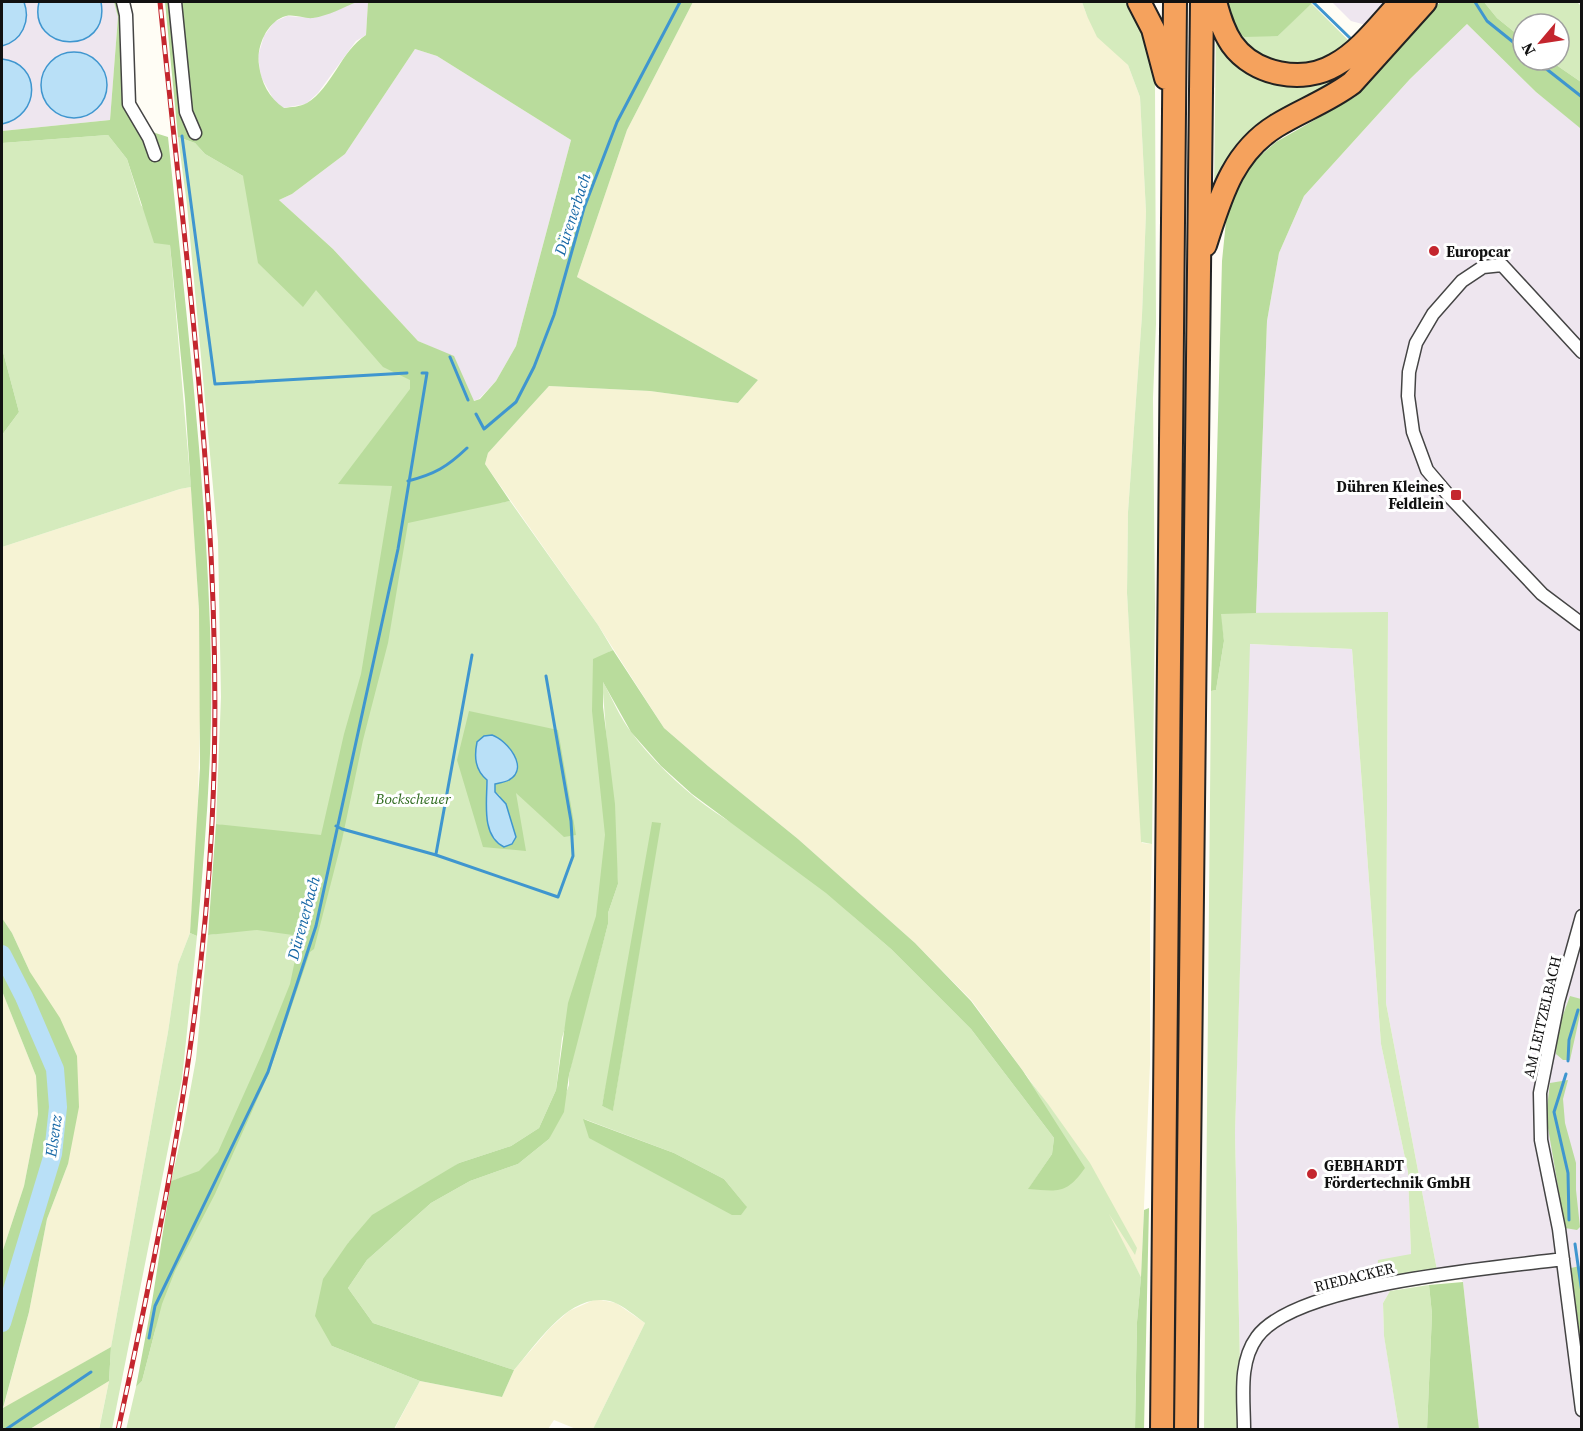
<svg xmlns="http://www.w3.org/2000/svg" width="1583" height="1431" font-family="'Source Serif 4',serif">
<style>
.industrial{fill:#eee6ef}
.farmland{fill:#f6f3d4}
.green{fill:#d5ebbd;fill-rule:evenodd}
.forest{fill:#b9dc9c;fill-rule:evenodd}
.water{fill:#b9e0f7;stroke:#3f96cf;stroke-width:1.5}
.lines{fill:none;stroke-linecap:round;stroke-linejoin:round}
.stream{stroke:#3f96cf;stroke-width:3}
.river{stroke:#b9e0f7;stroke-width:18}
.minor-casing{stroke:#444;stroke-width:15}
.motorway-casing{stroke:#222;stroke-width:26}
.minor{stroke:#fff;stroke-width:12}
.motorway{stroke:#f5a25d;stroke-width:22}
.rail-casing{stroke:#c4262e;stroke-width:5}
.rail{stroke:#fff;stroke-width:3;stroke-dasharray:9;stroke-linecap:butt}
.poi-dot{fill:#c4262e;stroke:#fff;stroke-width:2}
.labels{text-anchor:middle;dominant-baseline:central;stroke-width:6;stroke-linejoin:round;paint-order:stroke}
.poi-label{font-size:15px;font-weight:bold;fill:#111;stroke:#fff;text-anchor:start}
.park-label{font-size:15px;font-style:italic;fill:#2f6b1f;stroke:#fff}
.street-label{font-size:15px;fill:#111;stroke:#fff}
.water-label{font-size:16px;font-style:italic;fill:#1768a6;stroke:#fff}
</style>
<rect width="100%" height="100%" fill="#fffdf5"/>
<path class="industrial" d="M 2,2 L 114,2 L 118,17 L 110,120 L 2,131 Z
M 357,2 L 368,2 L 366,35 L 356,41 L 318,93 L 306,104 L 283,108 L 275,102 L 261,77 L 258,56 L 264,36 L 274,22 L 287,16 L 313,18 Z
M 1332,2 L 1389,2 L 1366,25 L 1351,21 Z
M 1467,24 L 1536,92 L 1580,127 L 1581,126 L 1581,1429 L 1479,1429 L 1463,1282 L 1456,1273 L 1437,1270 L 1386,1003 L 1388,612 L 1256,613 L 1267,321 L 1279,253 L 1304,196 L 1410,79 Z
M 415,49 L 437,56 L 571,140 L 516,346 L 496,381 L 479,399 L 473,401 L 454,357 L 418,341 L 333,249 L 279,200 L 292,194 L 345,154 Z
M 1249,644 L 1352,649 L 1381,1044 L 1408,1172 L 1411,1254 L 1377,1280 L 1390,1291 L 1383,1303 L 1384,1335 L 1399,1429 L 1239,1430 L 1240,1366 L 1235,1133 Z"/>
<path class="farmland" d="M 693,2 L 1082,2 L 1087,16 L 1128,65 L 1140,97 L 1146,212 L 1142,315 L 1128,512 L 1127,593 L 1142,843 L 1152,844 L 1150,925 L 1150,1064 L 1141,1277 L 1059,1120 L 972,1001 L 915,943 L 798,839 L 708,766 L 664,728 L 598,625 L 485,464 L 488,453 L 549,386 L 650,391 L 738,403 L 758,380 L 577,277 L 627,130 Z
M 191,487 L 199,610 L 200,717 L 197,837 L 190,933 L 178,964 L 168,1032 L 111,1347 L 3,1409 L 29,1312 L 47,1219 L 68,1164 L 30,972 L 12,933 L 2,918 L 2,547 L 180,489 Z
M 2,991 L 36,1076 L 38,1114 L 24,1186 L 2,1253 Z
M 596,1299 L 616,1303 L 645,1323 L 593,1429 L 576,1429 L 554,1420 L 548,1429 L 394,1430 L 420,1381 L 502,1397 L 514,1370 L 550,1328 L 569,1311 Z
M 109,1381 L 99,1429 L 30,1430 L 32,1428 Z"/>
<path class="green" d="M 1082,2 L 1131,2 L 1149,39 L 1155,83 L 1156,324 L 1153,398 L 1155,607 L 1152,844 L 1141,842 L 1127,593 L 1128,512 L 1142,315 L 1146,212 L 1140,97 L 1128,65 L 1097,37 L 1087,16 Z
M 1484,2 L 1577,2 L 1581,6 L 1581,82 L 1549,60 L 1559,60 L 1559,24 L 1523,24 L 1523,39 L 1497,18 Z
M 1311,3 L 1350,42 L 1340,54 L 1300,67 L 1267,61 L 1243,41 L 1228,20 L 1278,36 Z
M 1216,26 L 1245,66 L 1351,66 L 1349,74 L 1272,122 L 1214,195 Z
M 108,135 L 127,159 L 141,205 L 170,245 L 191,487 L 180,489 L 2,547 L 2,435 L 19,412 L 2,348 L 2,143 Z
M 178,137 L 195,143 L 205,154 L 243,176 L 323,250 L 499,503 L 510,501 L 598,625 L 613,650 L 609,652 L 667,738 L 969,1003 L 1048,1104 L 1090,1163 L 1137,1248 L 1135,1255 L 1109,1214 L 1141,1277 L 1137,1322 L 1135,1429 L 593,1429 L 645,1323 C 635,1316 624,1306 613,1302 C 571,1289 538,1343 514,1370 L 373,1323 L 348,1288 L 367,1260 L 431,1203 L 470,1181 L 518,1164 L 549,1139 L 569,1085 L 569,1075 L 575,1048 L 608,924 L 608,913 L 618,884 L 602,680 C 612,698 620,718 632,733 C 657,767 699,805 736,825 L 597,669 L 611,878 L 562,1038 L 556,1090 L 539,1128 L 511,1146 L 459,1163 L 348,1243 L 332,1346 L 420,1381 L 394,1429 L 126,1430 L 136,1387 L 142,1381 L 155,1331 L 184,1177 L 171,1181 L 183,1130 L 196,1059 L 208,935 L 216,934 L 222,825 L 216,824 L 221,697 L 218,541 L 187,205 ZM 660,823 L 613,1110 L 612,1110 L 602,1106 ZM 846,910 L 889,945 L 965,1017 L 1083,1170 L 1029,1188 L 1052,1154 L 1054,1138 L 971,1029 L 891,949 ZM 584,1119 L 674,1153 L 724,1179 L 746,1206 Z
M 1388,612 L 1386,1003 L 1437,1270 L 1377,1280 L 1378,1260 L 1411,1254 L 1408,1172 L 1381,1044 L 1352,649 L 1250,644 L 1235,1133 L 1240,1366 L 1239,1429 L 1204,1429 L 1211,691 L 1216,690 L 1224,641 L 1220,613 Z
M 190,933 L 197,936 L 182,1079 L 112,1429 L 99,1430 L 109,1381 L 111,1347 L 168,1032 L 178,964 Z
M 1429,1285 L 1432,1314 L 1427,1429 L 1399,1429 L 1384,1336 L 1383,1303 L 1390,1291 Z"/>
<path class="forest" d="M 114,2 L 118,2 L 122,16 L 125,106 L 149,131 L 168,137 C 186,311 207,486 211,661 C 213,753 205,845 197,936 L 190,933 L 200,768 L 199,610 L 185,399 L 170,245 L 154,243 L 127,159 L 108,135 L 2,143 L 2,131 L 110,120 L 118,17 Z
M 165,2 L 357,2 C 344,7 328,16 313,18 C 305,19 295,14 286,16 C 267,21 256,47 259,65 C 261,82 269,98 284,108 C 291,107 300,107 307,103 C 332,88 341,51 366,35 L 368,2 L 693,2 L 627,130 L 577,277 L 758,380 L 738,403 L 650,391 L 549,386 L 488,453 L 485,464 L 510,501 L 408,523 L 388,643 L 363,740 L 342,840 L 314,949 L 310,952 L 269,1073 L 215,1194 L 175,1271 L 162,1304 L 142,1381 L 136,1387 L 152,1302 L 171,1181 L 199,1171 L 218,1152 L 264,1049 L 290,984 L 300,936 L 257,930 L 208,935 L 216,824 L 321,835 L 344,734 L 361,674 L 392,486 L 338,484 L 410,389 L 410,380 L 383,367 L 316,290 L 303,307 L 258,263 L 243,176 L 205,154 L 195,143 L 178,137 ZM 415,49 L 437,56 L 571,140 L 516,346 L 496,381 L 480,399 L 474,401 L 454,356 L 418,341 L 333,249 L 279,200 L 292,194 L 345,154 Z
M 1225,2 L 1313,2 L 1278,36 L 1244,37 L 1228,20 Z
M 1440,2 L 1484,2 L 1497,18 L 1523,39 L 1523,60 L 1549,60 L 1581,82 L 1581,126 L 1580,128 L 1536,92 L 1467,24 L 1410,79 L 1304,196 L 1279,253 L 1267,321 L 1256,613 L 1221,614 L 1224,641 L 1216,690 L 1211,691 L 1222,261 L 1227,211 L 1238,187 L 1253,162 L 1276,142 L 1355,97 Z
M 2,348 L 19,412 L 2,435 Z
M 613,650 L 664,728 L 708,766 L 798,839 L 915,943 L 971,1001 L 1023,1071 L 1085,1168 C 1066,1195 1058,1191 1028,1189 L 1052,1154 L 1054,1138 L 971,1029 L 891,949 L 826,893 L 692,794 L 661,766 L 631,732 L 603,682 L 603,707 L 615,804 L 618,884 L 608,913 L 608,924 L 569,1075 L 564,1112 L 549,1139 L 518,1164 L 470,1181 L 431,1203 L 367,1260 L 348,1288 L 373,1323 L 514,1370 L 502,1397 L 420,1381 L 332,1346 L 315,1316 L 323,1279 L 348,1243 L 372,1215 L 459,1163 L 511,1146 L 539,1128 L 556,1090 L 568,1003 L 596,916 L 605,835 L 592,711 L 593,659 Z
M 469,711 L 558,730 L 576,835 L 564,837 L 516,793 L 526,851 L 483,847 L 457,760 ZM 487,780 L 495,784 L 495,792 L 500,795 L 504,847 C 481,837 487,802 487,780 Z
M 652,822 L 661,823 L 613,1111 L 602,1106 Z
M 2,918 L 12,933 L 30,972 L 60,1018 L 77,1056 L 79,1107 L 68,1164 L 47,1219 L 29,1312 L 3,1408 L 111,1347 L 109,1381 L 30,1429 L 2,1429 L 2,1253 L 24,1186 L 38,1114 L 36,1076 L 2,991 Z
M 1570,996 L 1581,999 L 1581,1010 L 1570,1060 L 1563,1060 L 1556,1054 L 1557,1031 Z
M 1568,1080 L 1563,1099 L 1565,1123 L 1576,1163 L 1576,1190 L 1580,1227 L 1577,1230 L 1565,1228 L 1546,1116 L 1550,1083 Z
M 583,1119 L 674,1153 L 724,1179 L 747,1207 L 741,1215 L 732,1215 L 589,1138 Z
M 1149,1208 L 1144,1429 L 1135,1429 L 1137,1322 L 1141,1277 L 1144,1210 Z
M 1580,1266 L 1582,1275 L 1581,1345 L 1571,1268 Z
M 1463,1282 L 1479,1429 L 1427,1429 L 1432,1314 L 1429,1285 Z"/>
<path class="water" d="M 2,2 L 24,2 C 31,21 22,41 2,46 Z
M 39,2 L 101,2 C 111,57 27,53 39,2 Z
M41 85a33 33 0 1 1 66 0a33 33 0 1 1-66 0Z
M 2,59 C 42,63 41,116 2,124 Z
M 492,735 C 507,740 530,768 509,780 C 506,782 499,783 495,784 L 495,792 L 506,804 L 516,837 L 512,844 L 504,847 C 481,836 487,802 487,780 C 475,770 474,757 477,742 L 484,736 Z"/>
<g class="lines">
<path class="stream" d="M 1313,2 L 1350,38
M 1475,2 L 1487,21 L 1523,50
M 1535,60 L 1582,97
M 182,136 L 215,384 L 407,373
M 450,357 L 468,400
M 476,414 L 484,429 L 516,402 L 534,367 L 554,315 L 584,208 L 617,122 L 680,2
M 408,481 C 435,474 447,467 467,448
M 336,826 L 342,829 L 436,855 L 558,897 L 573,856 L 571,821 L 546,676
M 436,854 L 472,655
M 1568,1061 L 1569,1040 L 1578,1010
M 1566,1074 L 1554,1112 L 1568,1173 L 1569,1220
M 1575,1244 L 1582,1293
M 149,1338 L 155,1306 L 268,1072 L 316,926 L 398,549 L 427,373 L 422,373
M 5,1430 L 91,1372"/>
<path class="river" d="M 2,954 L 24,997 L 55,1069 L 58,1107 L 53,1154 L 2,1323"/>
<defs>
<path id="minor" d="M 123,2 L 126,15 L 129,104 L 149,138 L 155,155
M 175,2 L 186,112 L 195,133
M 1582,352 L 1502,265 L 1483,267 L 1462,281 L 1433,314 L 1416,343 L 1409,372 L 1408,396 L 1413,432 L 1427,470 L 1450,497 L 1542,594 L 1582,624
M 1582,916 L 1558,1002 L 1540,1093 L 1541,1140 L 1559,1229 L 1582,1410
M 1244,1430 C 1244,1398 1238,1363 1257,1337 C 1296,1283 1496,1268 1563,1259"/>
<path id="motorway" d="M 1139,2 L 1153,29 L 1166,78
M 1215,2 C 1219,16 1223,31 1232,44 C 1254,75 1303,84 1335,65 C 1361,51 1381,23 1401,2
M 1205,245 C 1220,199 1232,153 1276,126 C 1300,111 1328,101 1352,83 L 1425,2
M 1162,1430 L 1175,2
M 1186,1430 L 1202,2"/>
</defs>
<use href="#minor" class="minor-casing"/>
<use href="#motorway" class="motorway-casing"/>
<use href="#minor" class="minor"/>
<use href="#motorway" class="motorway"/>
<defs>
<path id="rail" d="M 118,1430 C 162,1230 202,1028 212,823 C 226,548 187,274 160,2"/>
</defs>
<use href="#rail" class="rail-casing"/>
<use href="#rail" class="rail"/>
</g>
<g class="poi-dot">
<circle cx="1434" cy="251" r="6"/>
<rect x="1450" y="489" width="12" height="12" rx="3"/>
<circle cx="1312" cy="1174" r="6"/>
</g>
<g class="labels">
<g class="poi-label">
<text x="1446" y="251">Europcar</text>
<text x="1444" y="486" text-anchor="end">Dühren Kleines<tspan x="1444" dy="17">Feldlein</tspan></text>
<text x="1324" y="1165">GEBHARDT<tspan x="1324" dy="17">Fördertechnik GmbH</tspan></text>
</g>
<g class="park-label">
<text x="413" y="798">Bockscheuer</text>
</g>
<g class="street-label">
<text transform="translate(1542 1017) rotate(-77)">AM LEITZELBACH</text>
<text transform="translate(1354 1277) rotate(-14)">RIEDACKER</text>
</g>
<g class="water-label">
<text transform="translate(572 214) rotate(-72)">Dürenerbach</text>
<text transform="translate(303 918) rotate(-75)">Dürenerbach</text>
<text transform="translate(53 1136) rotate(-82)">Elsenz</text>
</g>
</g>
<rect width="1583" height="1431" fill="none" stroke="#111111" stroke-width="6"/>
<g transform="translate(1541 42) rotate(241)"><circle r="28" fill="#ffffff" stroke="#a0a0a0" stroke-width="1.5"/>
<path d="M0-4.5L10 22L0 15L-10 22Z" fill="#c4262e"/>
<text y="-9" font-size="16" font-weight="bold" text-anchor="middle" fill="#111111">N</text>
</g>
</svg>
